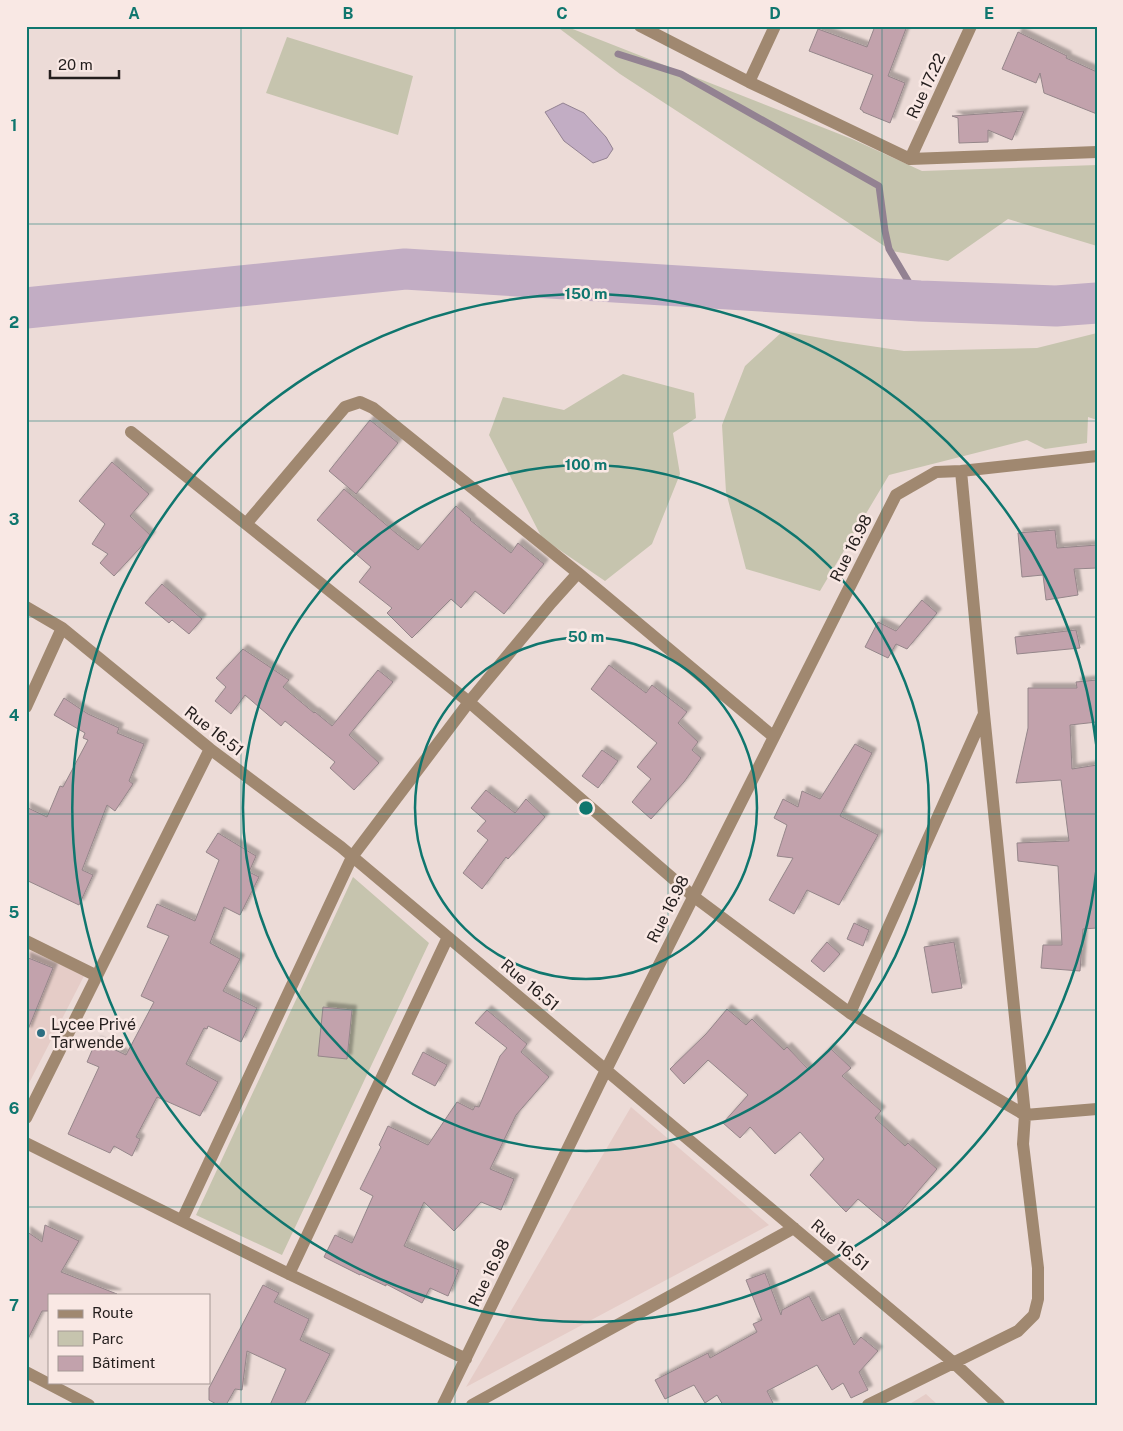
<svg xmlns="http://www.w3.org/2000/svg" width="1123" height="1431" font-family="'Public Sans',sans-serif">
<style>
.built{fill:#e5ccc7}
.green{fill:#c6c4ae}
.water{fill:#c2adc4;stroke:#938292}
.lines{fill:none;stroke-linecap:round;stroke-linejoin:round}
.stream{stroke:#938292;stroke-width:7}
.river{stroke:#c2adc4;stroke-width:41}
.building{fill:#c2a2ac;stroke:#95868a;filter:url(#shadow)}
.minor{stroke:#a08870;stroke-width:12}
.grid{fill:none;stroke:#0f766e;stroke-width:1;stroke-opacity:0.55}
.ring{fill:none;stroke:#0f766e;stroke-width:2.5}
.poi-dot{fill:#2d6e81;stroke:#f9e8e4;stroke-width:2}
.labels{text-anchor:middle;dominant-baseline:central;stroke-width:5;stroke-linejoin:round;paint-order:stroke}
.street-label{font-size:16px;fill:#241e1d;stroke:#f9e8e4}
.poi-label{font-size:16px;fill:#241e1d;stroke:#f9e8e4;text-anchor:start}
.centre{fill:#0f766e;stroke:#f9e8e4;stroke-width:2.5}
.ring-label{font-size:15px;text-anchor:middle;font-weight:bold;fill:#0f766e;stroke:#f9e8e4;stroke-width:5;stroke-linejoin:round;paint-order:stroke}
.neatline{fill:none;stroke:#0f766e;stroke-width:2}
.grid-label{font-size:16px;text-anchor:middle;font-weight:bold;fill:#0f766e}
</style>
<defs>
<filter id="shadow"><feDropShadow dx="4.5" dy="-4.5" stdDeviation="1" flood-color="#0004"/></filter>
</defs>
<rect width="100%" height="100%" fill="#ecdbd7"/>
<path class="built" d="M 26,948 L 84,976 L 26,1089 Z
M 631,1107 L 769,1225 L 466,1387 Z
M 926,1394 L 938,1405 L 908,1405 Z"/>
<path class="green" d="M 556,26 L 565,26 L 852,139 L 922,171 L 1097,165 L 1097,246 L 1008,219 L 948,261 L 892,251 L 620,74 Z
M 287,37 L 413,76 L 398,135 L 266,93 Z
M 783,331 L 837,341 L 904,351 L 1037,348 L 1097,333 L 1097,420 L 1088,417 L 1087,443 L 1045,449 L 1027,440 L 889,475 L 820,591 L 746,569 L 726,492 L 722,425 L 745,366 Z
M 623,374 L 694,393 L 696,418 L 673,433 L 680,474 L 652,544 L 605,581 L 542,538 L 489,435 L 503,397 L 564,410 Z
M 353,877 L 429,943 L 282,1255 L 196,1215 Z"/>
<path class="water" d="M 563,103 L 584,113 L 606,137 L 613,149 L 607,158 L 593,163 L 564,141 L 545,112 Z"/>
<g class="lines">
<path class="stream" d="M 618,54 L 681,74 L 879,186 L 885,231 L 889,249 L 920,301"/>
<path class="river" d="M 26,308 L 405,269 L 920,301 L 1056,306 L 1097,303"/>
</g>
<path class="building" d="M 875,26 L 907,26 L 888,76 L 905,83 L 890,123 L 863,112 L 863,111 L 860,109 L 873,75 L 809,51 L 818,29 L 867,47 Z
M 1018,32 L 1067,56 L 1066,58 L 1097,72 L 1097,114 L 1044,93 L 1040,73 L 1036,83 L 1002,69 Z
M 1024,111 L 1012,140 L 988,130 L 988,142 L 959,143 L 958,118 L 952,116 Z
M 370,420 L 398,443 L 356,494 L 329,471 Z
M 112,462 L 149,494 L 130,516 L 151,536 L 114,576 L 100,563 L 108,554 L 92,544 L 105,524 L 79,501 Z
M 344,489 L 397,534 L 418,550 L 456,506 L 471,519 L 470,520 L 511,553 L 518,543 L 544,564 L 504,614 L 475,591 L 461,608 L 451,599 L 412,638 L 387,613 L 392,608 L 359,582 L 371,567 L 317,520 Z
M 1055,530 L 1057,548 L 1097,545 L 1097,568 L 1074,569 L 1078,595 L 1046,600 L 1043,575 L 1022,577 L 1018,533 Z
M 162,584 L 202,619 L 189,634 L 172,620 L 169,623 L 145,603 Z
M 922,600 L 937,613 L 907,649 L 896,644 L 888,658 L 865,647 L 878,622 L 896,631 Z
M 1076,630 L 1080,648 L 1017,654 L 1015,637 Z
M 243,649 L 289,680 L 283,687 L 314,713 L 315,712 L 332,726 L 378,670 L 393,682 L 349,735 L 379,763 L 354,790 L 330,768 L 335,762 L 285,721 L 281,726 L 245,695 L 231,714 L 215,701 L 226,687 L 216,678 Z
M 609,665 L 646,693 L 652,685 L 687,712 L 678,723 L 698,742 L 692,750 L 701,758 L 684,782 L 651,819 L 632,802 L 651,779 L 637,767 L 657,743 L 591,689 Z
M 1097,680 L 1097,722 L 1070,725 L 1072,769 L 1097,765 L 1097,928 L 1083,929 L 1080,971 L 1041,968 L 1043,945 L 1062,945 L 1058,866 L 1018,861 L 1017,843 L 1069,841 L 1061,780 L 1016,783 L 1028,728 L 1028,688 L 1077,688 L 1076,682 Z
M 64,698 L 88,714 L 119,728 L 117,733 L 144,744 L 129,781 L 133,784 L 115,811 L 107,805 L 82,870 L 93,875 L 79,905 L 26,880 L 26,807 L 47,817 L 60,786 L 63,787 L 88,740 L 83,738 L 85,733 L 54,715 Z
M 855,744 L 872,753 L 840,816 L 878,835 L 839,905 L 807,890 L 794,914 L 769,900 L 793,858 L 777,856 L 787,825 L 774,818 L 783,799 L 798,807 L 802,791 L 820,799 Z
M 602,750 L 618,761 L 598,788 L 582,776 Z
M 486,790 L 515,813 L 526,799 L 545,817 L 508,859 L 506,857 L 482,889 L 463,873 L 488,840 L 477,831 L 486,821 L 471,808 Z
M 218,833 L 256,856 L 249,872 L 259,877 L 240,915 L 224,907 L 210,943 L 240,959 L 223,991 L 257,1008 L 241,1042 L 208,1026 L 207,1029 L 204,1028 L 186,1064 L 218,1082 L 200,1116 L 157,1097 L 136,1137 L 140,1139 L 132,1156 L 114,1146 L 110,1153 L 68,1134 L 99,1067 L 87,1062 L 96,1041 L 126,1055 L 154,1002 L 141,996 L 169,936 L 147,927 L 157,904 L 195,921 L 219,860 L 206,852 Z
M 854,923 L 869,930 L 863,946 L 847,939 Z
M 827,942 L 840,954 L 824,972 L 811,961 Z
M 954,942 L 962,988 L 932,993 L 924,947 Z
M 26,957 L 53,968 L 27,1032 L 26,1031 Z
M 323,1007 L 352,1010 L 347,1059 L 318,1056 Z
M 727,1009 L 746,1025 L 752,1019 L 784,1050 L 787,1047 L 809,1070 L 830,1048 L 851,1068 L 842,1076 L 881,1111 L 875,1118 L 905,1146 L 908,1143 L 937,1169 L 889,1225 L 858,1199 L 846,1212 L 810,1175 L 824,1159 L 800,1132 L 775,1154 L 750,1127 L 740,1138 L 723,1123 L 748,1095 L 708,1060 L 684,1084 L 670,1069 L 706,1034 Z
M 487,1010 L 527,1044 L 521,1052 L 549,1077 L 516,1115 L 490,1169 L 514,1179 L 501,1210 L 481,1202 L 454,1231 L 424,1202 L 404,1246 L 459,1270 L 448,1296 L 430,1288 L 422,1303 L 386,1284 L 386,1286 L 360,1274 L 360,1275 L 324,1257 L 335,1235 L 352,1243 L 373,1196 L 360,1189 L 381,1147 L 379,1145 L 388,1126 L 428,1145 L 457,1102 L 473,1110 L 475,1106 L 479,1107 L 500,1056 L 507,1048 L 475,1023 Z
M 423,1052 L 447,1065 L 435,1086 L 412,1074 Z
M 45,1225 L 79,1241 L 61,1272 L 117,1294 L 49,1295 L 49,1311 L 42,1311 L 26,1343 L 26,1231 L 42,1242 Z
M 765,1273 L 781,1315 L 782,1310 L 809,1296 L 822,1321 L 839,1313 L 854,1345 L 861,1337 L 878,1351 L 859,1372 L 868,1390 L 851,1398 L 843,1383 L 832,1390 L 817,1365 L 767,1391 L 774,1405 L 723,1405 L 717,1395 L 705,1403 L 694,1385 L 665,1399 L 655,1380 L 708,1353 L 710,1358 L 757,1332 L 753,1324 L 762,1320 L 746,1280 Z
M 263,1285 L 279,1293 L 274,1302 L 309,1319 L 300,1340 L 330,1354 L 304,1405 L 270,1405 L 286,1369 L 247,1351 L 242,1390 L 235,1389 L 226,1405 L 218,1405 L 209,1400 L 209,1388 Z"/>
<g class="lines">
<path class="minor" d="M 640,26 L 749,82 L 910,159 L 1097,152
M 749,82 L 775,26
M 910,159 L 971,26
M 131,432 L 469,702 L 693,896 L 850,1013 L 1025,1115 L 1097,1109
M 246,524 L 345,407 L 360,402 L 373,408 L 578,573 L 774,737
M 26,607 L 62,628 L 210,749 L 341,847 L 954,1363 L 999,1405
M 26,707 L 62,628
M 26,941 L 97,976
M 850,1013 L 983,716
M 26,1118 L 210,749
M 26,1143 L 289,1274 L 466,1359
M 182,1220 L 352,857 L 469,702 L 551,603 L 578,573
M 289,1274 L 448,937
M 26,1372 L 89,1405
M 443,1405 L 606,1070 L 896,495 L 936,472 L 961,471 L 1097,456
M 472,1405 L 794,1228
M 868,1405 L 1018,1331 L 1034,1315 L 1038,1299 L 1038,1268 L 1023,1144 L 1025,1115 L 984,714 L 961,471"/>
</g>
<path class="grid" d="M 241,26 L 241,1405M 455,26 L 455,1405M 668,26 L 668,1405M 882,26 L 882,1405M 26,224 L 1097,224M 26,421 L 1097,421M 26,617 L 1097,617M 26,814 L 1097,814M 26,1010 L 1097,1010M 26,1207 L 1097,1207"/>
<g class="ring">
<circle cx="586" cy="808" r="171"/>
<circle cx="586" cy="808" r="343"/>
<path d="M1097 866A514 514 0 1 1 1097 750"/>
</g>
<circle class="poi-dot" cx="41" cy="1033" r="5"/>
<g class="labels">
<g class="street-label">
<text transform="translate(926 86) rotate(-65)">Rue 17.22</text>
<text transform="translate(851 548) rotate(-63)">Rue 16.98</text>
<text transform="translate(214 731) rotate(38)">Rue 16.51</text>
<text transform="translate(668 909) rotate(-63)">Rue 16.98</text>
<text transform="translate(530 985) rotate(40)">Rue 16.51</text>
<text transform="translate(840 1245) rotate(40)">Rue 16.51</text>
<text transform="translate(489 1273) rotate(-64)">Rue 16.98</text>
</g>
<g class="poi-label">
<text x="51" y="1024">Lycee Privé<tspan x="51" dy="18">Tarwende</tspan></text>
</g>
</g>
<circle cx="586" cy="808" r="8" class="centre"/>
<g class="ring-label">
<text x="586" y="299">150 m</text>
<text x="586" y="470">100 m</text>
<text x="586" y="642">50 m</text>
</g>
<rect width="1123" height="1431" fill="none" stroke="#f9e8e4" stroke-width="55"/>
<rect x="48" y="1294" width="162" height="90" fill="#f9e8e4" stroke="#a49794"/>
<rect x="58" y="1310" width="25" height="8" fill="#a08870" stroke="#a49794"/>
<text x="92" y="1318" font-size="15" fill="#241e1d">Route</text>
<rect x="58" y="1331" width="25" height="15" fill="#c6c4ae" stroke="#a49794"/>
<text x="92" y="1344" font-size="15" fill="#241e1d">Parc</text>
<rect x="58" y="1356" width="25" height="15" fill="#c2a2ac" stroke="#a49794"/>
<text x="92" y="1368" font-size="15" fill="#241e1d">Bâtiment</text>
<path d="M50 70v8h69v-8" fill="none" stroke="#241e1d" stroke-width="2.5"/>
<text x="58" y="70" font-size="15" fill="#241e1d" stroke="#f9e8e4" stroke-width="4" paint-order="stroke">20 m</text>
<rect x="28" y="28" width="1068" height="1376" class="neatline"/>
<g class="grid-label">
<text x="134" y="19">A</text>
<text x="348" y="19">B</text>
<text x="562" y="19">C</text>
<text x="775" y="19">D</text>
<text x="989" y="19">E</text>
<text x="14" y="131">1</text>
<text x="14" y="328">2</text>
<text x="14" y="525">3</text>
<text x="14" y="721">4</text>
<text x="14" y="918">5</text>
<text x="14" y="1114">6</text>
<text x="14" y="1311">7</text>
</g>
</svg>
